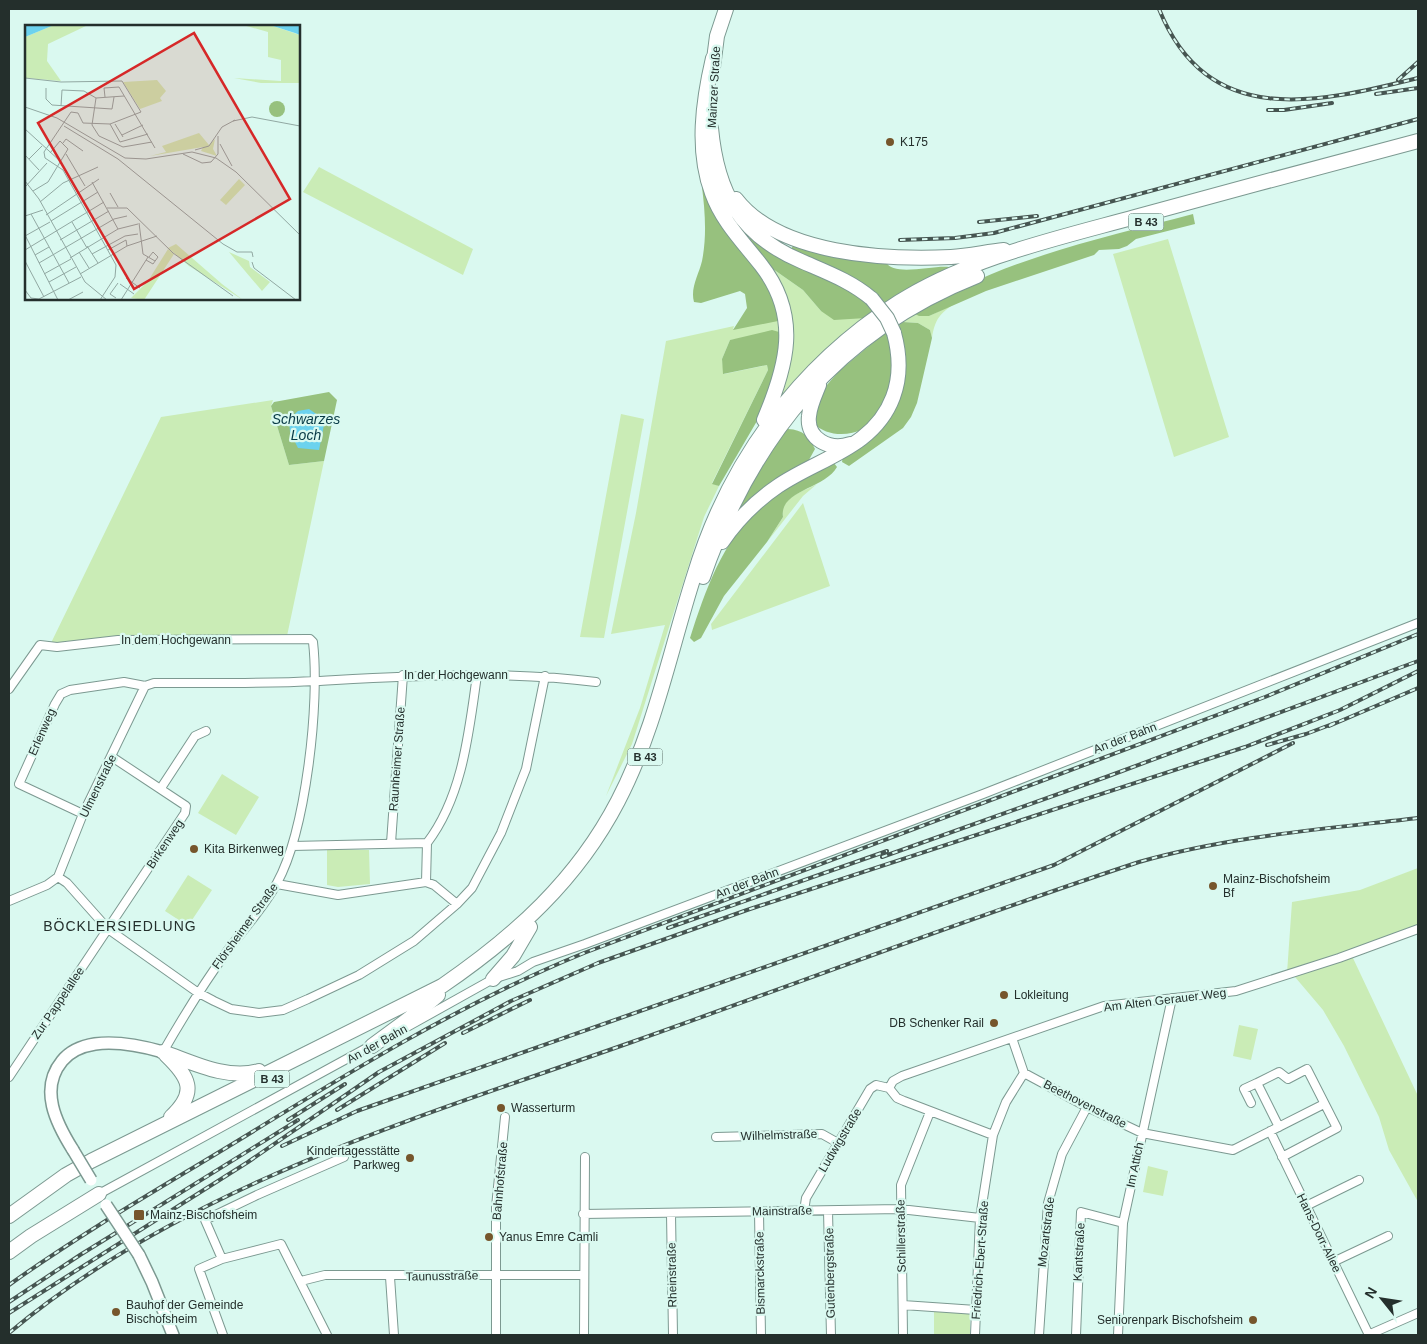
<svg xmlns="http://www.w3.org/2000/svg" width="1427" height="1344" font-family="Helvetica,sans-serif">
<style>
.green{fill:#caecb6}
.forest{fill:#97c17e}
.water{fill:#6cd2ee}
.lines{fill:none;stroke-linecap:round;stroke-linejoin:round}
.street-casing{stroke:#7c9991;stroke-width:10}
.secondary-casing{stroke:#7c9991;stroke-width:14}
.highway-casing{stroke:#7c9991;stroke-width:16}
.street{stroke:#fff;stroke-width:8}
.secondary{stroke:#fff;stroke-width:11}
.highway{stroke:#fff;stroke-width:14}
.rail-casing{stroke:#465551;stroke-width:4}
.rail{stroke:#daf9f0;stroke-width:2;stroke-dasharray:5.5;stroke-linecap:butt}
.secondary-bridge-casing{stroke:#7c9991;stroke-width:14;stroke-linecap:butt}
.highway-bridge-casing{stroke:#7c9991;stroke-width:16;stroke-linecap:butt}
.secondary-bridge{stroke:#fff;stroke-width:11}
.highway-bridge{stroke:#fff;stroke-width:14}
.poi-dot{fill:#76562c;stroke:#daf9f0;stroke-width:2}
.labels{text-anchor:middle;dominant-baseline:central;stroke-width:4.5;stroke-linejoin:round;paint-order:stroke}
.shield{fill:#daf9f0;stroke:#5b6c67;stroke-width:1}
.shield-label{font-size:11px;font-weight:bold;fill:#242f2c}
.street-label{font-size:12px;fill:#242f2c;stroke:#daf9f0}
.poi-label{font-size:12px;fill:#242f2c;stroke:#daf9f0;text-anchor:start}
.water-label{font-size:14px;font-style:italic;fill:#073945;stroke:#daf9f0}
.neighbourhood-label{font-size:14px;letter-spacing:1px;fill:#242f2c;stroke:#daf9f0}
.inset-road{fill:none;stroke:#91a8a2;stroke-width:1}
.view{fill:#d62828;fill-opacity:0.15;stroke:#d62828;stroke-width:2.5}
.inset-edge{fill:none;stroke:#242f2c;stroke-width:2.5}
</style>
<rect width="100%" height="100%" fill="#daf9f0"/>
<path class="green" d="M 319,167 L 473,249 L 463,275 L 303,192 Z
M 1168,239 L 1229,437 L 1174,457 L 1113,254 Z
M 763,262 L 803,290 L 821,311 L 866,318 L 768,418 L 790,358 Z
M 779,301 L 784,334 L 730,340 L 722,359 L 724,374 L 767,365 L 768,370 L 712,483 L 719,486 L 704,517 L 632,744 L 606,796 L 640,708 L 665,625 L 611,634 L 636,513 L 666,341 L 734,326 L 733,329 L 749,326 L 776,312 Z
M 956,303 C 940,313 935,319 932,338 L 930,330 L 918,323 L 903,322 L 915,314 L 929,316 Z
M 273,400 L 271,406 L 289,465 L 324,461 L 287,636 L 51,643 L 161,417 Z
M 621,414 L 644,419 L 604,638 L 580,637 Z
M 817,484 L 803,496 L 767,542 L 783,517 C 780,496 803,492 817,484 Z
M 803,503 L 830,586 L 712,630 L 711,624 Z
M 222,774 L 259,797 L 236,835 L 198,813 Z
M 327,849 L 369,850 L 370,884 L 338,887 L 327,885 Z
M 1418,868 L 1418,926 L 1287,973 L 1292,902 L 1360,890 Z
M 188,875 L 212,890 L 188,926 L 165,911 Z
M 1352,956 L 1418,1096 L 1418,1202 L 1389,1150 L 1379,1117 L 1344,1046 L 1323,1010 L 1295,977 Z
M 1239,1025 L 1258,1029 L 1251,1060 L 1233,1056 Z
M 1148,1166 L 1168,1171 L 1163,1196 L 1143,1192 Z
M 934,1311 L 970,1312 L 970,1335 L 934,1335 Z"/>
<path class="forest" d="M 704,183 L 779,301 L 778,321 L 733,330 L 747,308 L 745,294 L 740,291 L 701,303 L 694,302 C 690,288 699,274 702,261 C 707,236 705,211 702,187 Z
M 1193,214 L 1195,224 L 1136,239 L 1127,246 L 1119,249 L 1099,250 L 1094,255 L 986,291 L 929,316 L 919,316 L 915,314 C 997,260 1099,239 1193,214 Z
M 746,238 L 752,238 L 857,291 L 876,313 L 866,318 L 834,320 L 821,311 L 803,290 L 763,262 Z
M 796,243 L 886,262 C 893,277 933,265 949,267 L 947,271 L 888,307 L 875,293 L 792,252 L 792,247 Z
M 903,322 L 918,323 L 930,330 L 932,338 L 917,403 L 911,417 L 903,428 L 849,466 L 842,462 L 843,456 L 902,387 L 906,367 L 905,348 L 899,325 Z
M 772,330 L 779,332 L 784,353 L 764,409 L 719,486 L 712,484 L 768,370 L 767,365 L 723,374 L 722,359 L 730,340 Z
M 887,331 C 890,340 897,355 896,364 C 895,380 878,422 863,429 C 847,437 826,436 813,423 L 820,393 L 839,371 Z
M 329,392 L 337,400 L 324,461 L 289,465 L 271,406 L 274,402 Z
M 788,429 C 803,430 809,436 815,449 L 805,467 L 730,520 L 779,434 Z
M 834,463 L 837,467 C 825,489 779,490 783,517 L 767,542 L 724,596 L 701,638 L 694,642 L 690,638 C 708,582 727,529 776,493 C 793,481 815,473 834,463 Z"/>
<path class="water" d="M 309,409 L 325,420 L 319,450 L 298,448 L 290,432 L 289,419 L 298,411 Z"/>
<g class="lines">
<defs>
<path id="street" d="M 9,689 L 40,645 L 57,647 L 118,640 L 310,639 L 313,642 C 320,703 306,830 277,883 C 264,907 244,929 228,950 C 204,983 183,1017 163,1052
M 161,788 L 195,736 L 206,731
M 83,814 L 19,784 L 55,704 L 61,694 L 70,690 L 124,682 L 145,686 L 154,683 C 208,683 262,684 317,681 C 410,676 503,670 596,682
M 391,843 L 403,675
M 427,843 C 463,796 469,731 477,675
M 292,846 L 427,843
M 58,877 L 67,883 L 108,929 L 197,992 L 214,1001 L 231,1009 L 259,1013 L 283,1010 L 308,999 L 359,975 L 414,941 L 457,904 L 472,888 L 501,833 L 526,769 L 545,676
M 58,877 L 83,814 L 145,686
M 426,882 L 427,843
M 277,884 L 338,895 L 426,882 L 434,885 L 457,904
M 9,901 L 47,885 L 58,877
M 407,1027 L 493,979 L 518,971 L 533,962 L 585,944 L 983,794 L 1418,623
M 1012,1038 L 1024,1073 L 1087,1107 L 1142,1133 L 1233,1150 L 1324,1104
M 9,1077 L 185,813 L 186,806 L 112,757
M 889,1088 L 893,1081 L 902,1076 L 1104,1006 L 1236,991 L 1339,958 L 1418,929
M 889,1088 L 897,1098 L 904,1101 L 993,1135
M 1251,1103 L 1244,1089 L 1257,1083
M 1279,1127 L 1257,1083 L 1279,1072 L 1288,1079 L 1307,1069 L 1337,1128 L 1282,1157
M 1270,1131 L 1369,1335
M 716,1137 L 822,1134 L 838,1143
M 99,1194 L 374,1044
M 1306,1206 L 1359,1180
M 804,1211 L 806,1198 L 870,1089 L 876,1085 L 889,1088
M 828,1211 L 831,1335
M 759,1212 L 761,1335
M 583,1214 L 900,1209 L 980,1218
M 671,1214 L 673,1335
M 222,1259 L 205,1220 L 257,1195 L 344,1157
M 1333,1262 L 1388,1236
M 390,1277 L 394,1335
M 301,1281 L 325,1275 L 584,1275
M 903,1305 L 976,1310
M 223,1335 L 199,1269 L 222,1259 L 281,1244 L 327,1335
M 496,1335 L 496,1207 L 505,1117
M 584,1335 L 585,1157
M 903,1335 L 901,1185 L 930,1112
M 975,1335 L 980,1218 L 993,1135 L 1006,1102 L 1024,1073
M 1039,1335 L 1048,1203 L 1062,1154 L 1087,1107
M 1076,1335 L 1081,1212 L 1123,1223
M 1118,1335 L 1123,1223 L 1172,998
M 1368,1335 L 1418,1313"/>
<path id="secondary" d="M 73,1150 C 56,1123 39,1089 62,1061 C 70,1051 82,1046 95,1044 C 117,1041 142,1046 163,1052
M 139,1255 L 152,1282 L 173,1335"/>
<path id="highway" d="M 713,58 C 703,101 696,150 712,193 C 722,221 743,242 761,265 C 801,316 787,366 764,420
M 713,67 L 717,36 L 726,9
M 711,128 C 717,193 740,235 801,261 C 826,272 851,281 872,299
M 736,199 C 779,255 885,260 951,257 C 968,256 986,252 1004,250
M 819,385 C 815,395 810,405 809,416 C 806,439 830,451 850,444
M 722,542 C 737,520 756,501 778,486 C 819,458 874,448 893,397 C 901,376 900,355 894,333
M 703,577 C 752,437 836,332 977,276
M 493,979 L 513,956 L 530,927
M 372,1046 L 414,1015 L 438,995
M 163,1052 C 194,1063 227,1080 259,1071
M 166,1055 C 189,1077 198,1092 171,1117
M 9,1216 L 66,1175 L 91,1161 L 442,986 C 515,936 577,880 618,801 C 655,730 670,651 694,576 C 728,463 798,366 899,302 C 969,258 1055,239 1135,217 C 1229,191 1324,166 1418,141
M 9,1252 L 31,1236 L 99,1194"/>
</defs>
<use href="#street" class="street-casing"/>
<use href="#secondary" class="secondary-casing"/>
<use href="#highway" class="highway-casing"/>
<use href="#street" class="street"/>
<use href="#secondary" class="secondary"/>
<use href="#highway" class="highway"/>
<defs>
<path id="rail" d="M 1159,9 C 1208,130 1318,103 1418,78
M 1398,80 L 1418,62
M 1376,94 L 1418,88
M 1268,110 L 1284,110 L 1332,103
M 979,222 L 1037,216
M 900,240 L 955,238 L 994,233 L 1418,119
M 1329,726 L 1418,688
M 1267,745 L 1306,734 L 1335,723
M 882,857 L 1106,777 L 1418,661
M 668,928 L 887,851
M 463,1033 L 530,1000
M 337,1110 L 445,1043
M 288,1120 L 345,1084
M 282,1146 L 357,1111 L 1054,865 L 1293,743
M 9,1285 C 83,1232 162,1187 239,1140 C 351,1071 462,1003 584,953 L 1265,697 L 1418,634
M 9,1302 L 80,1255 L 298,1120
M 9,1313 L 248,1162 L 379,1072 L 511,1001 L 598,963 L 747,910 L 1245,747 L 1340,710 L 1418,671
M 9,1333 C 184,1186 420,1117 632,1042 C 801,982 969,918 1139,862 C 1230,836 1325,829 1418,818"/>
</defs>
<use href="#rail" class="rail-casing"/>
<use href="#rail" class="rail"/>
<defs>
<path id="secondary-bridge" d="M 73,1150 L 91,1180
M 106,1205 L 139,1255"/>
<path id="highway-bridge" d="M 872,299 L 887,318 L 894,333"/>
</defs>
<use href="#secondary-bridge" class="secondary-bridge-casing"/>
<use href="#highway-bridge" class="highway-bridge-casing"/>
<use href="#secondary-bridge" class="secondary-bridge"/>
<use href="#highway-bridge" class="highway-bridge"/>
</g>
<g class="poi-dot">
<circle cx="890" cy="142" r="5"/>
<circle cx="194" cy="849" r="5"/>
<circle cx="1213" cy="886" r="5"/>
<circle cx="1004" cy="995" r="5"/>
<circle cx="994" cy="1023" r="5"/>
<circle cx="501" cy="1108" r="5"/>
<circle cx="410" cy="1158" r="5"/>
<rect x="133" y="1209" width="12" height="12" rx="2.5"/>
<circle cx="489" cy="1237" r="5"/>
<circle cx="116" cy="1312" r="5"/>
<circle cx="1253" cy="1320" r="5"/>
</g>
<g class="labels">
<g class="shield">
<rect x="1128.5" y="213.5" width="35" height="17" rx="4"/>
<rect x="627.5" y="748.5" width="35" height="17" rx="4"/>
<rect x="254.5" y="1070.5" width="35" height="17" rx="4"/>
</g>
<g class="shield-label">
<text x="1146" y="222">B 43</text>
<text x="645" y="757">B 43</text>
<text x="272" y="1079">B 43</text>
</g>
<g class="street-label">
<text transform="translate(714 87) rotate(-87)">Mainzer Straße</text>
<text x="176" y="640">In dem Hochgewann</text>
<text x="456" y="675">In der Hochgewann</text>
<text transform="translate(42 732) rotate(-66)">Erlenweg</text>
<text transform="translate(1125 738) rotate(-21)">An der Bahn</text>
<text transform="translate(397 759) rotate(-86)">Raunheimer Straße</text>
<text transform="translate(98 786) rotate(-64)">Ulmenstraße</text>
<text transform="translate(165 844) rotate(-56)">Birkenweg</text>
<text transform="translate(747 883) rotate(-21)">An der Bahn</text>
<text transform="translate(245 926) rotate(-54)">Flörsheimer Straße</text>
<text transform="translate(1165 1000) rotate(-7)">Am Alten Gerauer Weg</text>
<text transform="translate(58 1003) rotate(-56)">Zur Pappelallee</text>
<text transform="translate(377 1044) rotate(-29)">An der Bahn</text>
<text transform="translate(1085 1104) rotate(27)">Beethovenstraße</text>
<text transform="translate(779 1135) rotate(-2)">Wilhelmstraße</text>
<text transform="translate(840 1140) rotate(-59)">Ludwigstraße</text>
<text transform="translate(1135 1165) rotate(-78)">Im Attich</text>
<text transform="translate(500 1181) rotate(-85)">Bahnhofstraße</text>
<text transform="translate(782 1211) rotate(-1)">Mainstraße</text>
<text transform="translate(1046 1232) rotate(-83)">Mozartstraße</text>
<text transform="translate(1319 1233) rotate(64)">Hans-Dorr-Allee</text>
<text transform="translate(901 1236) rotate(-91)">Schillerstraße</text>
<text transform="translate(1079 1252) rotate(-87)">Kantstraße</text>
<text transform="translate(980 1260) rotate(-86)">Friedrich-Ebert-Straße</text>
<text transform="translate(760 1273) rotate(-91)">Bismarckstraße</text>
<text transform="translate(830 1273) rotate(-91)">Gutenbergstraße</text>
<text transform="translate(672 1275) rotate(-91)">Rheinstraße</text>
<text transform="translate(442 1276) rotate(-1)">Taunusstraße</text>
</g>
<g class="poi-label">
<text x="900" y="142">K175</text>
<text x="204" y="849">Kita Birkenweg</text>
<text x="1223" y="879">Mainz-Bischofsheim<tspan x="1223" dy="14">Bf</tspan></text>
<text x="1014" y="995">Lokleitung</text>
<text x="984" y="1023" text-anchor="end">DB Schenker Rail</text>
<text x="511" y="1108">Wasserturm</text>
<text x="400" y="1151" text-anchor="end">Kindertagesstätte<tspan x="400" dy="14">Parkweg</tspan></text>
<text x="150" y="1215">Mainz-Bischofsheim</text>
<text x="499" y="1237">Yanus Emre Camli</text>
<text x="126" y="1305">Bauhof der Gemeinde<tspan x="126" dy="14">Bischofsheim</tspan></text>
<text x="1243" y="1320" text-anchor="end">Seniorenpark Bischofsheim</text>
</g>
<g class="water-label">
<text x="306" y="419">Schwarzes<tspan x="306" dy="16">Loch</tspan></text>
</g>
<g class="neighbourhood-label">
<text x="120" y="926">BÖCKLERSIEDLUNG</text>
</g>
</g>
<g transform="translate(25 25)">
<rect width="275" height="275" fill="#daf9f0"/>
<path d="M 29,0 L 63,0 L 23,19 L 22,36 L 36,56 L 0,53 L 0,12 ZM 218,0 L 245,0 L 275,10 L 275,58 L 236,58 L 209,53 L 271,57 L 256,56 L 256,35 L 243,32 L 243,7 ZM 132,55 L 141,66 L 135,73 L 137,76 L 115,84 L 98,57 ZM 174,108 L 184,120 L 190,114 L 188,124 L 192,131 L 176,126 L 178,122 L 125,131 L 141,127 L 137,121 ZM 214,154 L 220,160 L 201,180 L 195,175 ZM 151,219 L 197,259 L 218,275 L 164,241 L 143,223 ZM 143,224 L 149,229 L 119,275 L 106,273 L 123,256 ZM 204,227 L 224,236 L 225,242 L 245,257 L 237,266 Z" fill="#caecb6"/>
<path d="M244 84a8 8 0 1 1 16 0a8 8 0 1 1-16 0Z" fill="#97c17e"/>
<path d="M 0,0 L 29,0 L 0,12 ZM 245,0 L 275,0 L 275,10 L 270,8 Z" fill="#6cd2ee"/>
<path class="inset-road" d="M 0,53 L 36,57 L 97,56 L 116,87 L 85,99 L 58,98 L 53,88 L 46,87 L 19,127 L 20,133 L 38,145 L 91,240 L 90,252 L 75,275M 21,63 L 21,74 L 27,80 L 87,84 L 89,72M 80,72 L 79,63 L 94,62 L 130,123M 71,73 L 67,100 L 74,111 L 98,122 L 127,117M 71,73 L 99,71M 36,81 L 37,65 L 59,66 L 71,73M 0,82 L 32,93 L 100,133 L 121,134 L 167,127 L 191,133 L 211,147 L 275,210M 227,92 L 275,101M 208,96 L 227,92M 85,99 L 95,117M 90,99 L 98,112M 39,101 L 93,134 L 198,219 L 212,227 L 227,227 L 228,232M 0,104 L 35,136M 97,110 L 118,100M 95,117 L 123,109M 38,118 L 41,114 L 58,126M 195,119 L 207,141M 170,125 L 184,121 L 197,102 L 210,95M 41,129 L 60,161M 158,129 L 177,138 L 186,137 L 193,129 L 193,111M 0,130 L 14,145M 4,134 L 17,121M 0,156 L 14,174 L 60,257 L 82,275M 67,157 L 93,204M 0,162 L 22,138M 8,166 L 23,157 L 43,124 L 35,116 L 25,128M 85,168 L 93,182M 15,177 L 38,158 L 73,142M 82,183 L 102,183 L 148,228 L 208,271M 6,189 L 44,258M 21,190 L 74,154M 0,191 L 18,185M 26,196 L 73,167M 47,197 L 62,223M 114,198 L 118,229 L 130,236M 0,210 L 33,275M 0,211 L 25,197M 35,215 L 84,186M 62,221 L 73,238M 0,225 L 79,177M 83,225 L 101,215 L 102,221M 54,227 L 64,243M 67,229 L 100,211 L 113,209M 10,230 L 24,222M 45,233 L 93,204 L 113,199M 121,235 L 128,239 L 133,232 L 128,227 L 124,232M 0,236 L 19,272M 227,237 L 229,243 L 271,275M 14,238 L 89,194 L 102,191M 19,249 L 46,234M 55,249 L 102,221 L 132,211M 101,253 L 115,263M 24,257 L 51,242M 95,259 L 109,269M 0,265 L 6,273 L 14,274 L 56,252M 91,273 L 85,269 L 93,258M 43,275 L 58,267M 96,275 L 123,232"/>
<path class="view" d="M 169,8 L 265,174 L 109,264 L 13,98 Z"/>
<rect width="275" height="275" class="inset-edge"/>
</g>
<rect width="1427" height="1344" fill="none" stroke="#242f2c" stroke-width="20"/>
<g transform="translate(1382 1299) rotate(300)" stroke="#daf9f0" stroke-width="4" paint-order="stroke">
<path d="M0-4L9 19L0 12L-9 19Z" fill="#242f2c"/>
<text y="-8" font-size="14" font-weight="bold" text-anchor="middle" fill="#242f2c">N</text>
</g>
</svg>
